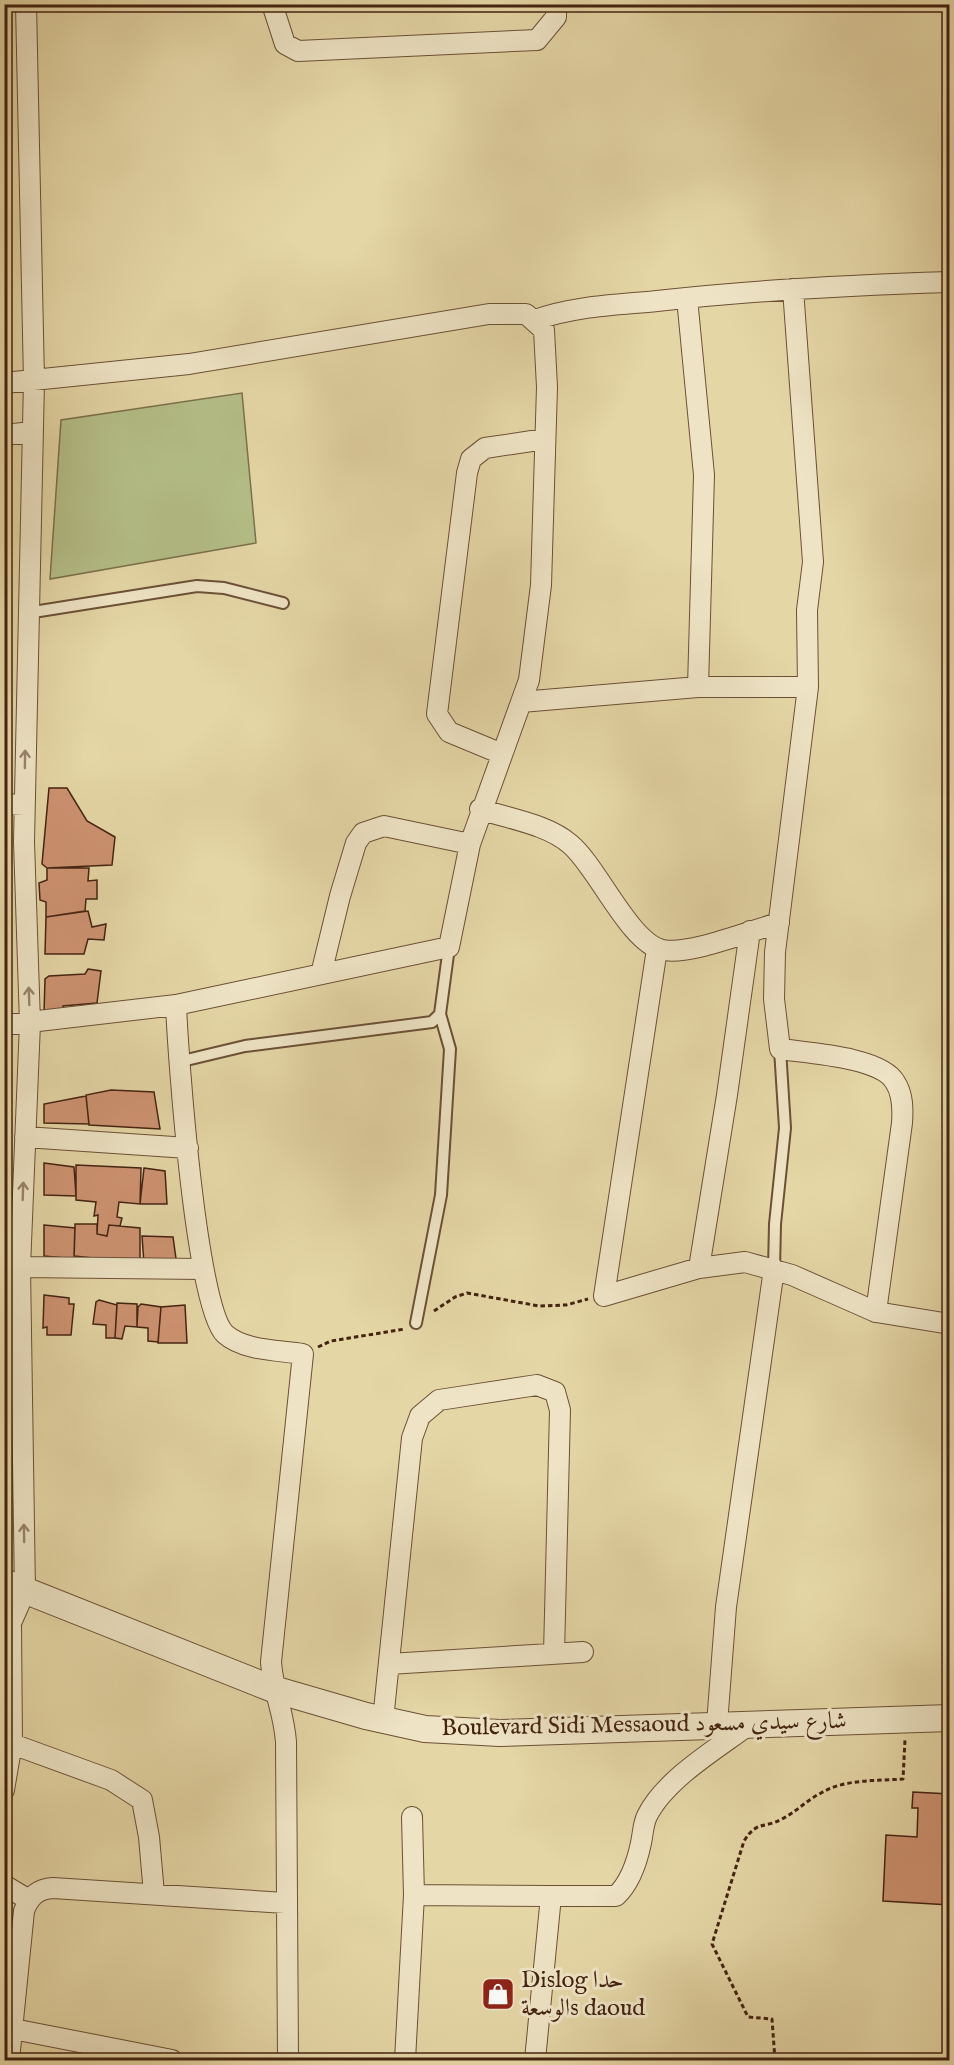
<svg xmlns="http://www.w3.org/2000/svg" width="954" height="2065" font-family="'IM FELL English',Amiri,serif">
<style>
.green{fill:#b4be87;stroke:#7c704c;stroke-width:1.5}
.building{fill:#ce9372;stroke:#442311;stroke-width:1.5}
.lines{fill:none;stroke-linecap:round;stroke-linejoin:round}
.service-casing{stroke:#6c5036;stroke-width:14}
.minor-casing{stroke:#6c5036;stroke-width:22}
.tertiary-casing{stroke:#6c5036;stroke-width:28}
.path{stroke:#442311;stroke-width:3;stroke-dasharray:4.5 3;stroke-linecap:butt}
.service{stroke:#eee4c5;stroke-width:10}
.minor{stroke:#eee4c5;stroke-width:20}
.tertiary{stroke:#eee4c5;stroke-width:26}
.oneway{stroke:#99846b}
.labels{text-anchor:middle;dominant-baseline:central;stroke-width:6;stroke-linejoin:round;paint-order:stroke}
.street-label{font-size:24px;fill:#442311;stroke:#eee4c5}
.poi-label{font-size:24px;fill:#442311;stroke:#eee4c5;text-anchor:start}
</style>
<rect width="100%" height="100%" fill="#e5d6a6"/>
<filter id="stains"><feTurbulence type="fractalNoise" baseFrequency=".00333" numOctaves="4"/><feColorMatrix values="0 0 0 0 .2 0 0 0 0 .09 0 0 0 0 .02 0 0 0 .5 -.17"/></filter>
<radialGradient id="worn" r=".72"><stop offset=".6" stop-color="#630" stop-opacity="0"/><stop offset="1" stop-color="#630" stop-opacity=".3"/></radialGradient>
<path class="green" d="M 242,393 L 256,543 L 50,579 L 61,420 Z"/>
<path class="building" d="M 49,788 L 67,788 L 87,821 L 115,837 L 112,865 L 47,868 L 42,864 Z
M 47,868 L 89,868 L 88,881 L 97,880 L 97,899 L 86,899 L 85,911 L 46,917 L 46,902 L 40,900 L 39,883 L 47,880 Z
M 88,911 L 92,927 L 106,924 L 104,940 L 88,939 L 84,954 L 45,954 L 46,917 Z
M 88,969 L 101,971 L 97,1003 L 63,1006 L 64,1014 L 44,1013 L 45,979 L 49,976 L 85,974 Z
M 111,1090 L 154,1092 L 160,1129 L 89,1125 L 86,1095 Z
M 86,1096 L 89,1124 L 44,1123 L 44,1104 Z
M 44,1163 L 74,1167 L 76,1196 L 44,1195 Z
M 76,1165 L 141,1168 L 140,1204 L 119,1202 L 117,1217 L 122,1218 L 120,1226 L 109,1225 L 107,1236 L 97,1234 L 98,1215 L 94,1216 L 96,1202 L 76,1200 Z
M 144,1168 L 165,1171 L 167,1204 L 140,1204 Z
M 75,1224 L 97,1224 L 97,1234 L 107,1236 L 109,1225 L 140,1228 L 140,1260 L 91,1260 L 94,1258 L 74,1256 Z
M 44,1225 L 75,1228 L 74,1259 L 44,1256 Z
M 142,1236 L 173,1237 L 177,1266 L 144,1264 Z
M 44,1295 L 69,1298 L 69,1304 L 74,1304 L 71,1335 L 47,1335 L 47,1327 L 43,1328 Z
M 99,1300 L 117,1305 L 115,1338 L 106,1338 L 106,1325 L 93,1324 L 96,1302 Z
M 117,1303 L 137,1304 L 137,1327 L 125,1326 L 122,1339 L 115,1338 Z
M 141,1304 L 161,1307 L 158,1342 L 148,1341 L 148,1328 L 137,1327 L 138,1307 Z
M 185,1305 L 187,1343 L 158,1343 L 161,1307 Z
M 913,1792 L 950,1794 L 950,1905 L 883,1901 L 886,1835 L 917,1837 L 918,1808 L 912,1808 Z"/>
<g class="lines">
<defs>
<path id="service" d="M 27,613 L 197,586 L 224,588 L 283,603
M 178,1062 L 245,1046 L 432,1022 L 440,1014 L 449,947
M 774,1269 L 775,1224 L 785,1128 L 780,1049
M 416,1323 L 441,1195 L 450,1049 L 440,1014"/>
<path id="minor" d="M 272,4 L 285,44 L 298,51 L 537,40 L 556,17 L 556,4
M 793,289 L 813,562 L 807,610 L 808,687 L 775,952 L 774,999 L 780,1049 C 807,1053 881,1057 895,1082 C 903,1094 903,1109 902,1123 L 876,1312
M 687,298 L 704,475 L 698,687
M 535,320 C 574,306 616,305 657,301 C 754,290 852,285 950,282
M 4,383 L 189,364 L 489,314 L 526,314 L 544,330 L 547,387 L 541,585 L 529,680 L 470,844 L 449,947 L 176,1005 L 4,1025
M 4,435 L 32,432
M 521,702 L 698,687 L 808,687
M 502,754 L 449,732 L 437,714 L 467,473 L 471,459 L 485,448 L 545,439
M 4,804 L 24,805
M 480,809 C 509,819 547,824 570,844 C 597,866 630,944 663,950 C 691,955 749,931 779,923
M 657,949 L 604,1296 L 699,1268 L 745,1262 L 792,1275 L 876,1312 L 950,1324
M 321,974 L 340,896 L 356,843 L 363,833 L 384,826 L 470,844
M 176,1005 C 178,1055 196,1307 225,1334 C 244,1351 279,1350 303,1354 L 271,1662 C 273,1692 284,1712 286,1742 L 288,2060
M 25,1137 L 188,1148
M 20,1267 L 203,1269
M 699,1268 L 727,1095 L 750,931
M 4,1602 L 11,1623 L 12,1743 L 4,1790
M 11,1623 L 25,1591 L 20,1267 L 30,1023 L 24,842 L 34,381 L 26,4
M 389,1664 L 583,1652
M 383,1720 L 412,1438 L 420,1416 L 439,1400 L 537,1385 L 555,1392 L 560,1410 L 554,1654
M 717,1724 L 726,1607 L 774,1269
M 4,1741 L 111,1780 L 142,1800 L 149,1837 L 154,1894
M 412,1817 L 414,1895
M 4,1885 L 29,1900
M 551,1896 L 616,1896 C 630,1883 637,1862 641,1843 C 643,1834 643,1824 647,1816 C 665,1779 718,1748 750,1724
M 13,2029 L 172,2060
M 9,2060 L 24,1911 C 29,1897 37,1889 53,1888 L 285,1903
M 405,2060 L 414,1895 L 551,1896 L 535,2060"/>
<path id="tertiary" d="M 4,1582 L 273,1689 L 366,1716 L 425,1729 L 500,1733 L 950,1718"/>
</defs>
<use href="#service" class="service-casing"/>
<use href="#minor" class="minor-casing"/>
<use href="#tertiary" class="tertiary-casing"/>
<path class="path" d="M 434,1311 L 455,1297 L 467,1293 L 539,1306 L 566,1305 L 588,1299
M 318,1347 L 331,1341 L 405,1329
M 775,2060 L 772,2019 L 748,2017 L 712,1944 L 744,1841 C 757,1820 764,1829 782,1819 C 796,1812 807,1800 821,1793 C 844,1779 876,1781 903,1779 L 905,1740"/>
<use href="#service" class="service"/>
<use href="#minor" class="minor"/>
<use href="#tertiary" class="tertiary"/>
</g>
<defs><path id="oneway-shaft" d="M-6 0H5M1.5-3L5.5 0L1.5 3" fill="none" stroke-width="1.6" stroke-linecap="round" stroke-linejoin="round" transform="scale(1.5)"/></defs>
<g class="oneway">
<use href="#oneway-shaft" transform="translate(25 759) rotate(-89)"/>
<use href="#oneway-shaft" transform="translate(29 996) rotate(-92)"/>
<use href="#oneway-shaft" transform="translate(23 1191) rotate(-88)"/>
<use href="#oneway-shaft" transform="translate(24 1533) rotate(-91)"/>
</g>
<defs>
<symbol id="shop-square" viewBox="-11 -11 22 22"><rect x="-9" y="-9" width="18" height="18" rx="4" fill="#8f2418" stroke="#eee4c5"/><path d="M-5-2.5h2.3a2.7 3.5 0 0 1 5.4 0H5L5.5 6h-11ZM-1.5-2.5h3a1.5 2.3 0 0 0-3 0Z" fill="#fff"/></symbol>
</defs>
<g fill-rule="evenodd">
<use href="#shop-square" x="479" y="1975" width="38" height="38"/>
</g>
<g class="labels">
<g class="street-label">
<text transform="translate(644 1725) rotate(-1)">Boulevard Sidi Messaoud شارع سيدي مسعود</text>
</g>
<g class="poi-label">
<text x="521" y="1980">Dislog حدا<tspan x="521" dy="28">الوسعةs daoud</tspan></text>
</g>
</g>
<rect width="954" height="2065" fill="none" stroke="#e5d6a6" stroke-width="24"/>
<rect x="6" y="6" width="942" height="2053" fill="none" stroke="#442311" stroke-width="3"/>
<rect x="12" y="12" width="930" height="2041" fill="none" stroke="#442311" stroke-width="1.5"/>
<rect width="100%" height="100%" filter="url(#stains)"/>
<rect width="100%" height="100%" fill="url(#worn)"/>
</svg>
